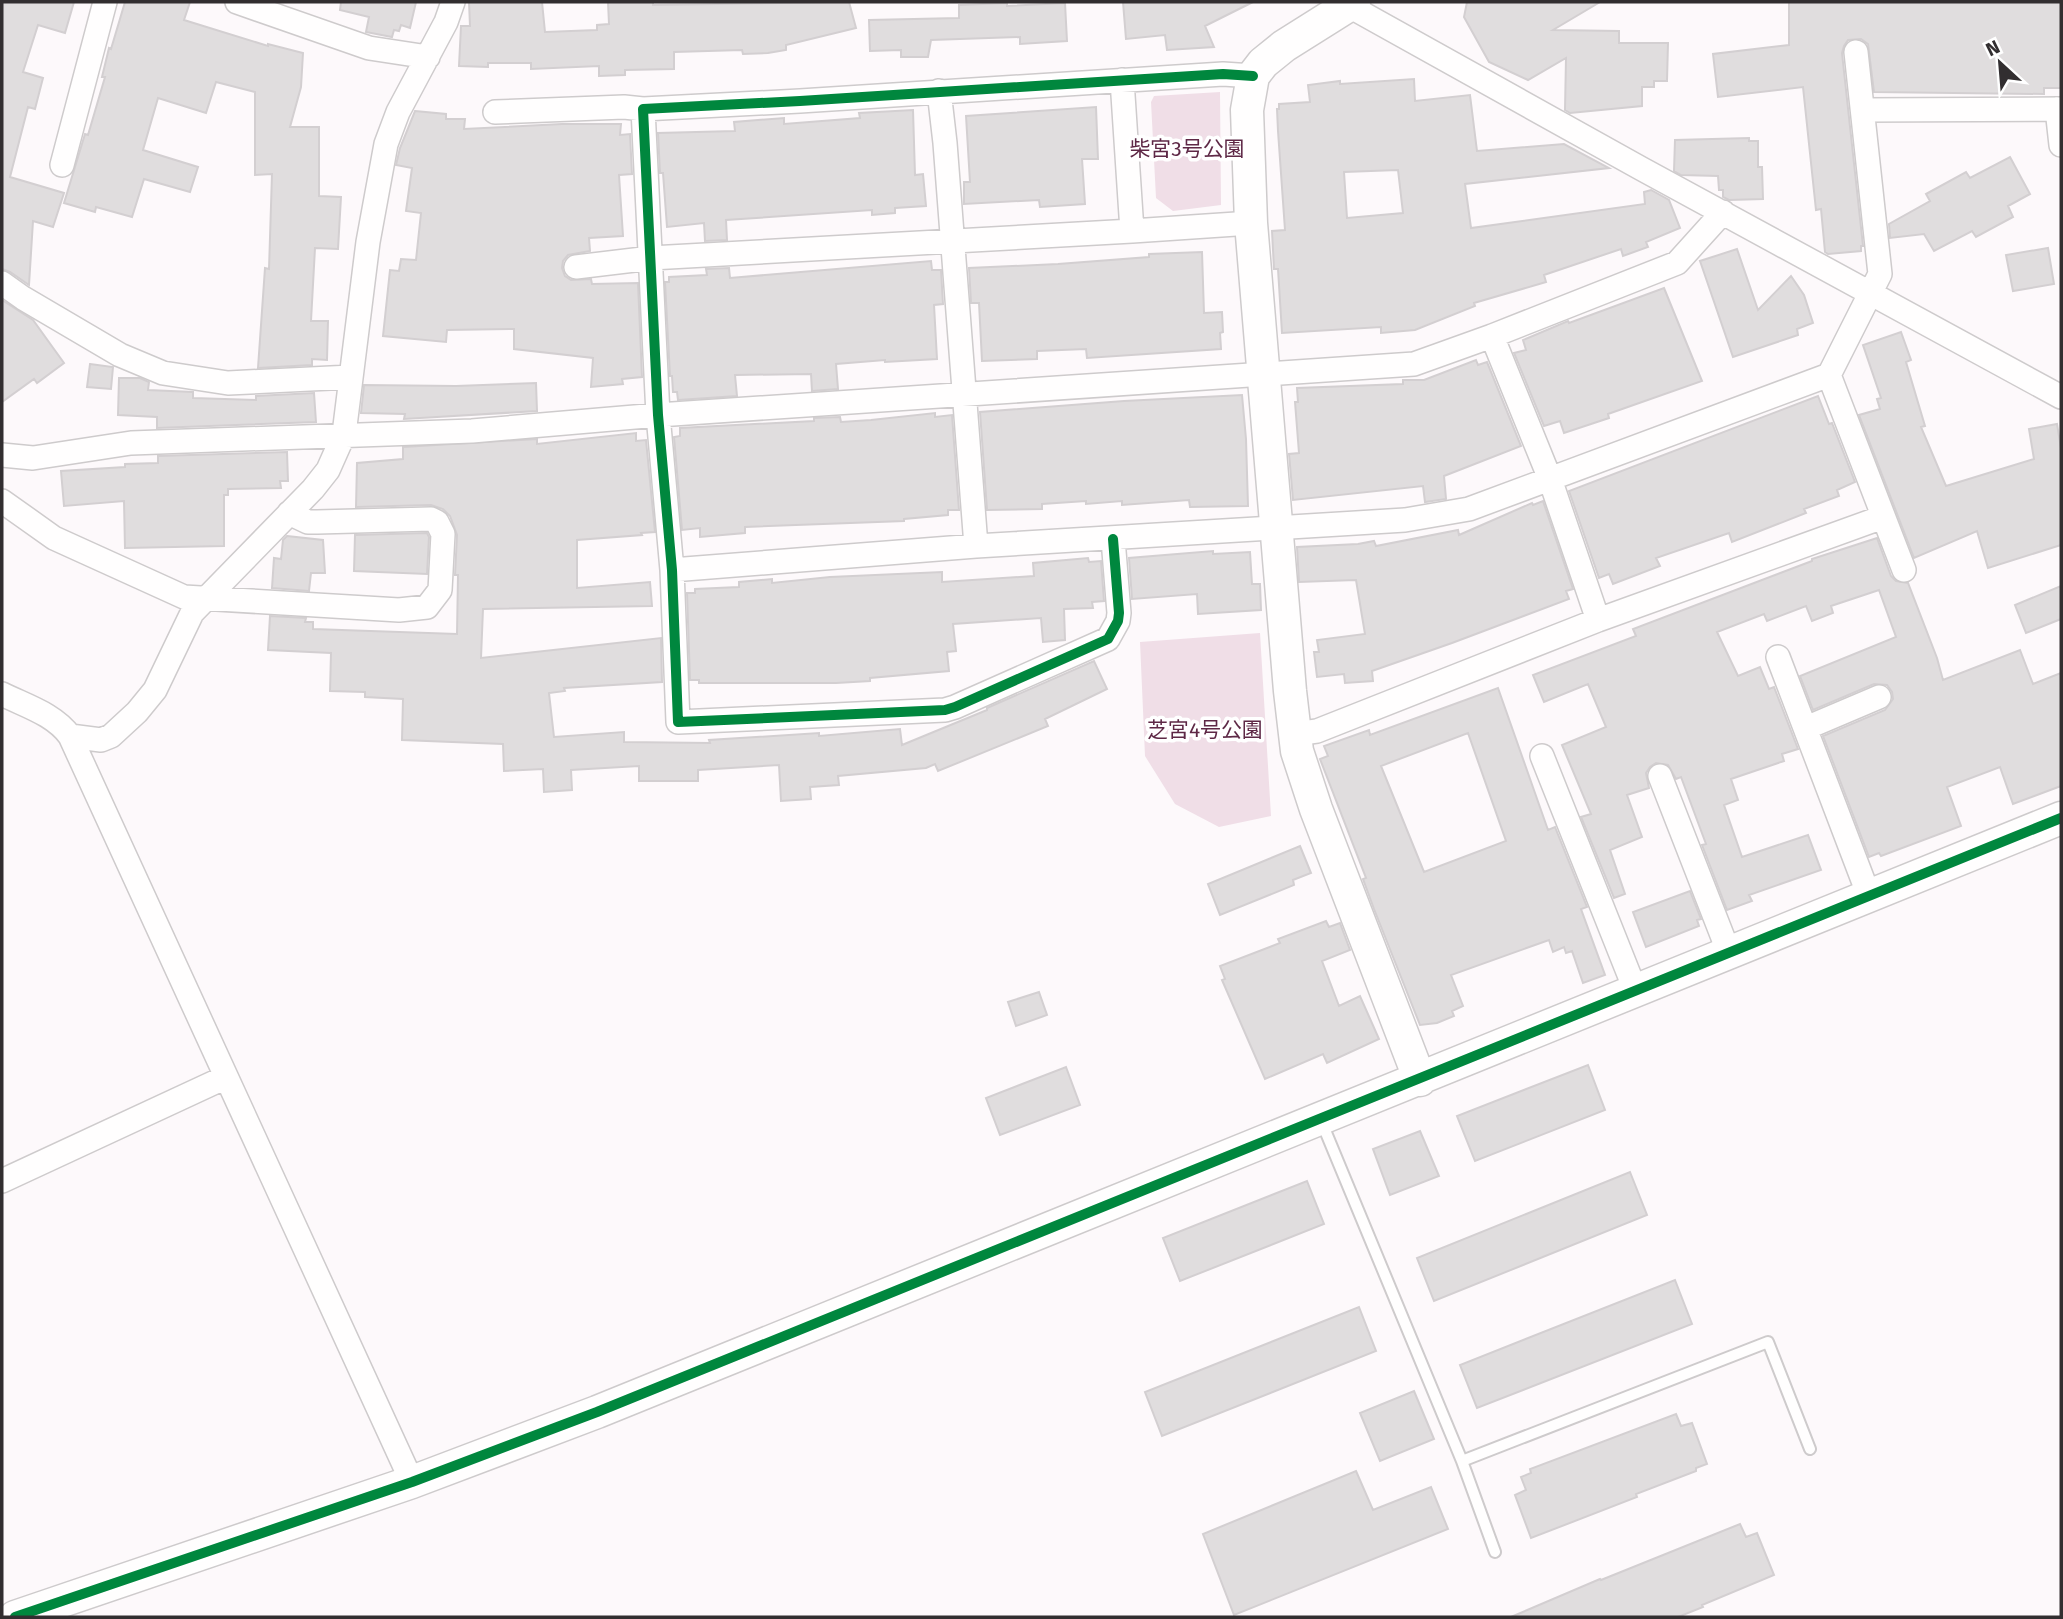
<svg xmlns="http://www.w3.org/2000/svg" width="2063" height="1619" font-family="'Fira Sans','Noto Sans JP',sans-serif">
<style>
.green{fill:#f0dee7}
.building{fill:#e0ddde;stroke:#d3cfd1;stroke-width:2;fill-rule:evenodd}
.lines{fill:none;stroke-linecap:round;stroke-linejoin:round}
.lane-casing{stroke:#cecbcc;stroke-width:14}
.street-casing{stroke:#cecbcc;stroke-width:26}
.secondary-casing{stroke:#cecbcc;stroke-width:35}
.lane{stroke:#fffefe;stroke-width:10}
.street{stroke:#fffefe;stroke-width:23}
.secondary{stroke:#fffefe;stroke-width:32}
.cycleway-casing{stroke:#fff;stroke-width:15}
.cycleway{stroke:#00873e;stroke-width:10}
.labels{text-anchor:middle;dominant-baseline:central;stroke-width:7;stroke-linejoin:round;paint-order:stroke}
.park-label{font-size:21px;fill:#5e2846;stroke:#fff}
</style>
<rect width="100%" height="100%" fill="#fdf9fb"/>
<path class="green" d="M 1220,92 L 1221,205 L 1173,211 L 1156,198 L 1151,102 L 1154,96 Z
M 1260,633 L 1271,816 L 1219,827 L 1175,804 L 1145,756 L 1140,642 Z"/>
<path class="building" d="M 2,2 L 74,2 L 65,33 L 38,25 L 23,72 L 43,78 L 35,109 L 28,107 L 10,177 L 64,193 L 53,227 L 33,221 L 29,285 L 10,272 L 2,269 Z
M 125,2 L 190,2 L 184,20 L 268,46 L 268,44 L 303,53 L 301,87 L 290,127 L 319,127 L 319,196 L 341,197 L 338,249 L 315,248 L 311,321 L 328,321 L 327,360 L 312,359 L 312,365 L 258,368 L 265,268 L 269,269 L 272,174 L 255,175 L 255,92 L 216,82 L 206,113 L 158,98 L 143,150 L 198,167 L 190,192 L 144,179 L 132,217 L 96,207 L 95,212 L 64,203 L 85,134 L 88,135 L 105,77 L 102,77 L 109,48 L 111,49 Z
M 341,2 L 416,2 L 410,28 L 401,25 L 399,31 L 394,30 L 392,37 L 366,32 L 369,17 L 340,10 Z
M 469,2 L 542,2 L 545,32 L 597,30 L 597,25 L 609,24 L 608,2 L 653,2 L 653,5 L 849,2 L 856,28 L 786,45 L 786,50 L 768,53 L 743,54 L 742,50 L 674,52 L 674,69 L 625,70 L 625,75 L 599,76 L 599,66 L 531,69 L 531,63 L 488,63 L 488,67 L 459,66 L 461,26 L 470,26 Z
M 1123,2 L 1253,2 L 1205,26 L 1214,47 L 1167,50 L 1165,35 L 1126,39 Z
M 1467,2 L 1600,2 L 1553,30 L 1619,31 L 1619,43 L 1668,43 L 1667,81 L 1654,81 L 1654,87 L 1642,87 L 1642,106 L 1570,113 L 1565,110 L 1566,58 L 1528,80 L 1489,62 L 1464,17 Z
M 1789,2 L 2061,2 L 2061,88 L 2044,88 L 2044,94 L 1874,92 L 1868,44 L 1861,39 L 1848,40 L 1844,46 L 1842,53 L 1863,246 L 1861,246 L 1861,251 L 1828,254 L 1825,252 L 1821,209 L 1816,210 L 1803,87 L 1718,97 L 1713,54 L 1789,45 Z
M 1007,3 L 1007,6 L 1065,3 L 1067,41 L 1020,44 L 1020,37 L 931,40 L 928,57 L 901,57 L 901,50 L 870,51 L 869,20 L 959,18 L 959,5 Z
M 1414,79 L 1415,101 L 1470,95 L 1477,151 L 1564,144 L 1609,168 L 1465,184 L 1471,228 L 1645,204 L 1644,192 L 1651,190 L 1669,200 L 1680,228 L 1646,242 L 1648,247 L 1623,256 L 1621,249 L 1544,275 L 1546,282 L 1474,303 L 1475,306 L 1415,330 L 1381,333 L 1381,327 L 1282,333 L 1278,269 L 1274,269 L 1272,231 L 1285,230 L 1278,131 L 1277,109 L 1279,109 L 1279,104 L 1310,102 L 1308,85 L 1340,81 L 1340,84 ZM 1398,170 L 1403,213 L 1347,218 L 1344,172 Z
M 1096,107 L 1098,159 L 1082,159 L 1085,204 L 1040,207 L 1039,200 L 964,204 L 964,182 L 970,182 L 966,116 Z
M 913,110 L 915,175 L 923,174 L 926,206 L 895,208 L 895,213 L 872,215 L 872,210 L 726,220 L 727,240 L 705,241 L 704,223 L 667,227 L 663,173 L 660,173 L 658,133 L 735,131 L 734,122 L 784,118 L 784,124 L 860,118 L 859,113 Z
M 415,111 L 446,114 L 446,119 L 465,119 L 464,129 L 562,124 L 621,124 L 620,135 L 630,134 L 632,174 L 619,175 L 623,236 L 589,238 L 590,251 L 568,255 L 563,261 L 562,268 L 565,276 L 571,280 L 591,279 L 592,284 L 638,283 L 642,377 L 622,379 L 623,384 L 591,387 L 593,358 L 514,349 L 514,329 L 447,330 L 446,342 L 383,336 L 390,270 L 399,271 L 401,259 L 416,260 L 421,213 L 406,211 L 412,168 L 396,165 L 400,148 Z
M 1749,138 L 1749,141 L 1758,141 L 1758,167 L 1762,167 L 1763,199 L 1729,200 L 1723,197 L 1723,190 L 1719,190 L 1718,176 L 1681,175 L 1674,171 L 1675,140 Z
M 2010,157 L 2030,194 L 2008,206 L 2013,217 L 1976,237 L 1972,231 L 1934,251 L 1924,234 L 1890,238 L 1889,224 L 1930,201 L 1926,194 L 1966,172 L 1970,178 Z
M 2048,248 L 2054,284 L 2013,291 L 2006,255 Z
M 1737,249 L 1758,310 L 1791,276 L 1804,295 L 1813,323 L 1797,329 L 1798,335 L 1733,357 L 1700,261 Z
M 1202,252 L 1204,313 L 1222,312 L 1223,332 L 1220,333 L 1221,349 L 1087,358 L 1086,349 L 1037,351 L 1037,359 L 982,361 L 979,303 L 971,303 L 969,268 L 1058,264 L 1149,257 L 1149,254 Z
M 931,261 L 932,270 L 941,270 L 943,304 L 934,305 L 937,359 L 885,362 L 885,360 L 836,364 L 838,389 L 812,391 L 811,374 L 735,375 L 737,396 L 678,400 L 677,392 L 673,392 L 672,376 L 670,376 L 665,282 L 669,282 L 669,277 L 707,275 L 706,269 L 729,268 L 730,278 Z
M 1664,288 L 1702,381 L 1608,414 L 1609,418 L 1564,433 L 1560,421 L 1544,426 L 1514,353 L 1526,350 L 1523,340 L 1568,321 L 1569,323 Z
M 2,300 L 33,320 L 64,363 L 37,383 L 34,379 L 2,402 Z
M 1901,332 L 1911,360 L 1906,362 L 1925,426 L 1921,427 L 1946,486 L 2034,459 L 2029,429 L 2057,424 L 2061,448 L 2061,545 L 1988,568 L 1977,531 L 1914,558 L 1859,415 L 1880,409 L 1877,399 L 1881,398 L 1863,345 Z
M 1476,360 L 1478,365 L 1487,362 L 1521,446 L 1444,476 L 1446,499 L 1425,502 L 1423,486 L 1293,500 L 1289,454 L 1299,453 L 1295,402 L 1298,402 L 1297,388 L 1403,384 L 1403,380 L 1424,380 Z
M 90,364 L 113,367 L 111,389 L 87,387 Z
M 119,378 L 140,378 L 149,382 L 148,390 L 193,392 L 193,398 L 256,400 L 256,396 L 314,393 L 316,422 L 157,428 L 157,417 L 118,415 Z
M 536,383 L 537,411 L 404,419 L 405,414 L 361,413 L 364,385 L 456,386 Z
M 1242,395 L 1246,439 L 1248,506 L 1190,507 L 1189,500 L 1122,505 L 1122,501 L 1086,504 L 1086,501 L 1042,504 L 1042,509 L 987,510 L 980,412 L 1124,401 Z
M 1818,396 L 1829,424 L 1832,423 L 1855,482 L 1837,490 L 1839,496 L 1804,509 L 1806,513 L 1732,542 L 1729,533 L 1656,558 L 1660,566 L 1613,584 L 1609,574 L 1599,578 L 1569,491 Z
M 935,413 L 935,417 L 952,415 L 959,510 L 948,510 L 948,515 L 904,519 L 904,521 L 745,527 L 745,533 L 700,537 L 700,528 L 682,530 L 674,437 L 680,436 L 680,428 L 814,421 L 814,418 L 840,417 L 841,422 L 871,420 Z
M 636,433 L 636,441 L 646,440 L 655,532 L 641,533 L 642,535 L 577,540 L 577,588 L 650,582 L 652,606 L 483,609 L 481,658 L 661,638 L 662,682 L 564,688 L 565,691 L 549,693 L 554,737 L 624,732 L 624,742 L 710,743 L 709,740 L 819,733 L 819,736 L 900,729 L 902,745 L 987,710 L 987,708 L 1094,661 L 1107,689 L 1045,719 L 1048,726 L 938,771 L 935,764 L 926,768 L 838,776 L 839,785 L 810,787 L 811,799 L 781,801 L 779,765 L 698,770 L 698,781 L 639,781 L 639,766 L 571,770 L 572,790 L 544,792 L 543,769 L 504,771 L 503,744 L 402,740 L 403,699 L 365,697 L 365,692 L 330,691 L 331,653 L 268,650 L 270,616 L 306,618 L 305,622 L 313,622 L 313,629 L 457,634 L 458,575 L 455,575 L 457,535 L 450,516 L 443,509 L 431,505 L 356,507 L 357,463 L 403,459 L 403,447 L 537,439 L 537,444 Z
M 287,452 L 288,481 L 280,481 L 281,488 L 228,489 L 228,495 L 224,495 L 224,546 L 125,548 L 124,501 L 64,506 L 61,471 L 125,467 L 125,464 L 158,463 L 158,456 Z
M 1543,501 L 1573,589 L 1566,591 L 1569,599 L 1452,643 L 1372,671 L 1373,681 L 1345,683 L 1344,674 L 1317,677 L 1314,652 L 1319,652 L 1317,640 L 1365,634 L 1356,580 L 1299,582 L 1297,547 L 1358,544 L 1374,541 L 1376,546 L 1458,530 L 1459,535 L 1532,503 L 1533,505 Z
M 427,533 L 429,537 L 427,574 L 354,571 L 355,535 Z
M 287,536 L 323,540 L 325,573 L 311,573 L 309,591 L 272,588 L 274,558 L 281,559 L 283,540 Z
M 1877,538 L 1891,576 L 1896,581 L 1908,583 L 1937,658 L 1943,680 L 2020,650 L 2033,684 L 2061,673 L 2061,786 L 2013,804 L 2000,767 L 1947,787 L 1961,826 L 1881,856 L 1879,853 L 1869,857 L 1823,736 L 1885,710 L 1893,699 L 1892,692 L 1887,685 L 1874,684 L 1813,710 L 1800,676 L 1896,637 L 1879,590 L 1831,606 L 1833,613 L 1812,621 L 1806,606 L 1767,621 L 1764,614 L 1717,632 L 1738,676 L 1760,667 L 1769,689 L 1774,687 L 1798,749 L 1782,754 L 1784,761 L 1731,779 L 1738,800 L 1724,805 L 1742,857 L 1808,835 L 1821,870 L 1749,895 L 1752,901 L 1727,910 L 1702,845 L 1706,844 L 1681,777 L 1676,779 L 1668,765 L 1656,763 L 1650,767 L 1646,773 L 1649,788 L 1627,795 L 1642,837 L 1610,850 L 1625,894 L 1614,898 L 1581,817 L 1591,814 L 1562,745 L 1606,727 L 1588,684 L 1544,702 L 1533,675 L 1636,636 L 1633,629 L 1812,561 L 1812,559 Z
M 1213,551 L 1213,554 L 1250,552 L 1252,584 L 1260,584 L 1261,610 L 1198,614 L 1197,594 L 1132,599 L 1129,558 Z
M 1088,558 L 1089,562 L 1101,561 L 1104,601 L 1092,602 L 1093,608 L 1064,609 L 1065,640 L 1043,642 L 1041,618 L 953,624 L 956,651 L 947,652 L 949,671 L 870,678 L 870,681 L 836,683 L 699,683 L 699,680 L 690,680 L 687,593 L 695,593 L 695,589 L 739,587 L 739,582 L 772,579 L 772,583 L 830,577 L 942,572 L 942,582 L 1034,576 L 1033,563 Z
M 2061,586 L 2061,619 L 2026,633 L 2015,605 Z
M 1498,688 L 1548,830 L 1555,827 L 1587,907 L 1581,909 L 1605,975 L 1583,983 L 1572,951 L 1566,953 L 1564,947 L 1553,952 L 1549,940 L 1451,975 L 1463,1006 L 1452,1011 L 1454,1016 L 1437,1023 L 1420,1025 L 1374,909 L 1363,879 L 1366,878 L 1320,759 L 1328,756 L 1324,746 L 1369,730 L 1370,735 ZM 1468,733 L 1506,841 L 1424,872 L 1381,766 Z
M 1300,846 L 1311,873 L 1293,880 L 1294,885 L 1220,915 L 1208,884 Z
M 1690,891 L 1701,919 L 1697,920 L 1699,926 L 1646,947 L 1633,912 Z
M 1326,921 L 1329,927 L 1340,923 L 1350,950 L 1322,961 L 1339,1006 L 1360,996 L 1379,1039 L 1327,1063 L 1323,1054 L 1265,1079 L 1222,980 L 1225,979 L 1220,966 L 1280,943 L 1278,939 Z
M 1039,992 L 1047,1015 L 1016,1026 L 1008,1002 Z
M 1588,1065 L 1605,1110 L 1475,1161 L 1457,1116 Z
M 1066,1067 L 1080,1105 L 1000,1135 L 986,1098 Z
M 1420,1131 L 1439,1176 L 1390,1195 L 1373,1149 Z
M 1630,1172 L 1647,1215 L 1434,1301 L 1417,1258 Z
M 1307,1181 L 1324,1224 L 1180,1281 L 1163,1238 Z
M 1675,1280 L 1692,1324 L 1477,1408 L 1460,1365 Z
M 1359,1307 L 1376,1351 L 1162,1436 L 1145,1392 Z
M 1414,1391 L 1434,1439 L 1380,1461 L 1360,1413 Z
M 1676,1414 L 1681,1426 L 1692,1423 L 1707,1464 L 1696,1468 L 1696,1471 L 1636,1494 L 1637,1497 L 1531,1538 L 1515,1495 L 1526,1490 L 1521,1477 L 1531,1473 L 1530,1469 Z
M 1356,1471 L 1373,1510 L 1431,1487 L 1448,1529 L 1234,1615 L 1203,1534 Z
M 1740,1524 L 1746,1537 L 1757,1533 L 1774,1575 L 1702,1605 L 1703,1607 L 1678,1617 L 1511,1617 L 1600,1579 L 1601,1580 Z"/>
<g class="lines">
<defs>
<path id="lane" d="M 1322,1123 L 1462,1461 L 1495,1552
M 1462,1461 L 1768,1342 L 1810,1449"/>
<path id="street" d="M 237,2 L 369,48 L 428,57
M 1342,2 L 1642,169 L 2061,397
M 1122,80 L 1132,231 L 1251,223
M 939,91 L 945,143 L 976,546
M 2057,109 L 2061,145
M 1864,110 L 2061,109
M 495,112 L 624,107 L 643,109
M 62,165 L 105,2
M 576,267 L 651,258 L 1132,231
M 2,283 L 23,298 L 120,355 L 163,373 L 228,383 L 351,377
M 1492,336 L 1550,479 L 1598,620
M 1829,375 L 1904,570
M 2,455 L 33,458 L 131,443 L 472,431 L 658,415 L 1414,364 L 1492,336 L 1677,263 L 1723,212
M 2,501 L 54,538 L 184,597 L 399,610 L 427,607 L 440,590 L 443,534 L 437,522 L 431,519 L 317,522 L 308,522 L 289,513
M 1113,539 L 1119,613 L 1118,621 L 1108,639 L 955,707 L 945,710 L 678,722 L 672,570 L 658,415 L 643,109 L 800,101 L 1223,74 L 1253,76
M 672,570 L 976,546 L 1405,520 L 1469,509 L 1829,375 L 1880,274 L 1856,52
M 1778,657 L 1869,896
M 2,694 C 26,706 54,714 70,736 L 412,1482
M 1806,728 L 1879,697
M 1295,734 L 1317,731 L 1598,620 L 1883,517
M 70,736 L 101,740 L 111,736 L 137,712 L 155,690 L 192,613 L 313,489 L 328,470 L 344,434 L 368,242 L 386,144 L 398,112 L 446,22 L 453,2
M 1542,756 L 1636,992
M 1660,776 L 1729,953
M 2,1181 L 226,1077"/>
<path id="secondary" d="M 1354,2 L 1284,46 L 1263,63 L 1253,76 L 1247,110 L 1251,223 L 1290,691 L 1297,751 L 1316,809 L 1420,1080
M 15,1617 L 412,1482 L 597,1412 L 2061,818"/>
</defs>
<use href="#lane" class="lane-casing"/>
<use href="#street" class="street-casing"/>
<use href="#secondary" class="secondary-casing"/>
<use href="#lane" class="lane"/>
<use href="#street" class="street"/>
<use href="#secondary" class="secondary"/>
<defs>
<path id="cycleway" d="M 1113,539 L 1119,613 L 1118,621 L 1108,639 L 955,707 L 945,710 L 678,722 L 672,570 L 658,415 L 643,109 L 800,101 L 1223,74 L 1253,76
M 15,1617 L 412,1482 L 597,1412 L 2061,818"/>
</defs>
<use href="#cycleway" class="cycleway-casing"/>
<use href="#cycleway" class="cycleway"/>
</g>
<g class="labels">
<g class="park-label">
<text x="1187" y="149">柴宮3号公園</text>
<text x="1205" y="730">芝宮4号公園</text>
</g>
</g>
<rect width="2063" height="1619" fill="none" stroke="#322e30" stroke-width="7"/>
<g transform="translate(2000 63) rotate(334)" stroke="#ffffff" stroke-width="5" paint-order="stroke">
<path d="M0-5L12 26L0 18L-12 26Z" fill="#322e30"/>
<text y="-10" font-size="19" font-weight="bold" text-anchor="middle" fill="#322e30">N</text>
</g>
</svg>
